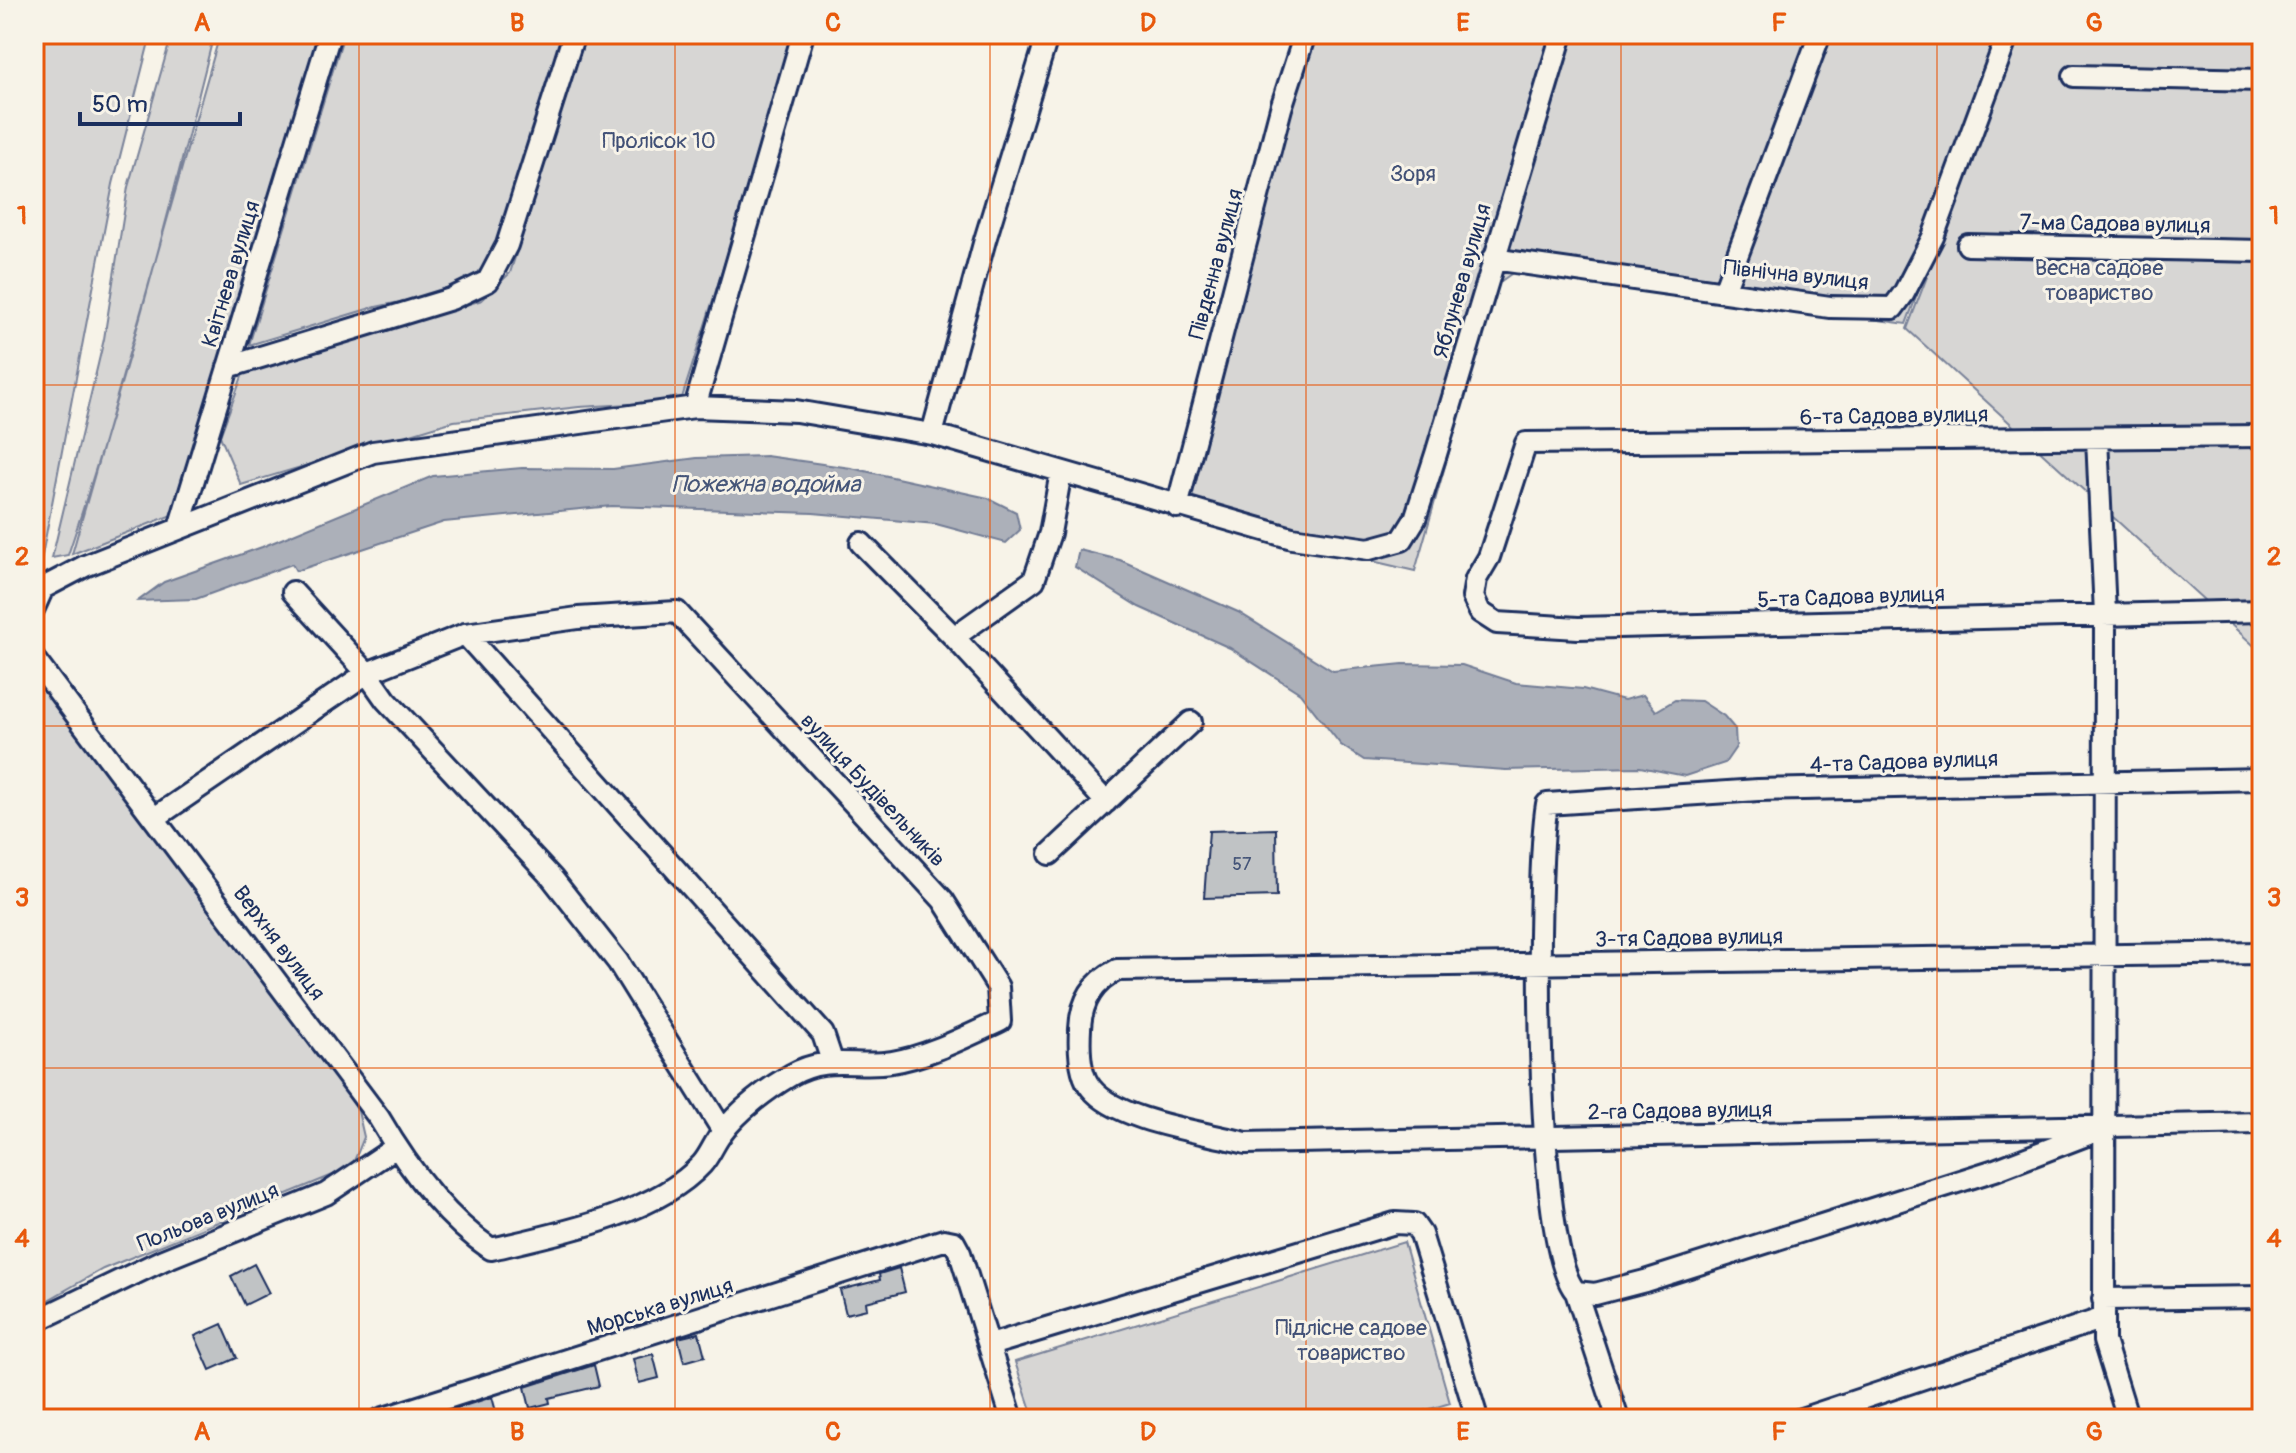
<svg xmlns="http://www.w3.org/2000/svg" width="2296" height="1453" font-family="Pangolin,sans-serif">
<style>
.green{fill:#d7d6d4;stroke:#798299;stroke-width:2}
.water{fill:#acb0b9;stroke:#727c95;stroke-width:2}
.building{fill:#c0c3c5;stroke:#1b2f5e;stroke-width:2}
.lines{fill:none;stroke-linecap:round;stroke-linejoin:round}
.street-casing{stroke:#1b2f5e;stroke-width:26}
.street{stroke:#f7f3e8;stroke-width:20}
.grid{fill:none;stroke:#e8590c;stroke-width:2;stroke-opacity:0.55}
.labels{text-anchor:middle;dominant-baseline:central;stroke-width:6;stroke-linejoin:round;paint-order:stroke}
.number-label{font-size:18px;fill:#445478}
.park-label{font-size:22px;fill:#415076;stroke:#f7f3e8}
.street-label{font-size:22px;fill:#1b2f5e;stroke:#f7f3e8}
.water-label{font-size:24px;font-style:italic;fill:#465679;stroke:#f7f3e8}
.neatline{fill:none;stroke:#e8590c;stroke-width:3}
.grid-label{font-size:26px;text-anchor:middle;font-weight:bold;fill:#e8590c}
</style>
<rect width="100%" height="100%" fill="#f7f3e8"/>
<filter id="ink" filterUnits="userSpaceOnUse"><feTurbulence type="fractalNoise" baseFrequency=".0125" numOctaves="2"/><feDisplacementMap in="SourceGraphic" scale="16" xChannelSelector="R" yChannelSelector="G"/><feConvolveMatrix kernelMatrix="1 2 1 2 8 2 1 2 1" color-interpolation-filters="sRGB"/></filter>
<g filter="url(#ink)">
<path class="green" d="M 34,34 L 151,34 L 113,184 L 41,561 L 34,563 Z
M 172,34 L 214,34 C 170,209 125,384 68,555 L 52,558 L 104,339 L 128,187 Z
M 220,34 L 322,34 L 177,513 L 72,554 Z
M 344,34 L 566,34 L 500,246 L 472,280 L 438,294 L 371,308 L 249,345 Z
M 586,34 L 797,34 L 681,401 L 579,407 L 454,421 L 241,485 L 220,436 L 244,371 L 482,300 L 510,273 Z
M 1308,34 L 2016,34 L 1906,324 L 1518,269 L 1497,284 L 1415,571 L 1167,513 Z
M 2020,34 L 2262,34 L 2262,653 L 1907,329 Z
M 34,677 L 316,1046 L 358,1111 L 364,1137 L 358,1152 L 353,1163 L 333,1175 L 103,1269 L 34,1308 Z
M 1404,1242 L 1450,1403 L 1397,1419 L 1034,1419 L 1015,1362 Z"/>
<path class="water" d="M 766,456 L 851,468 L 988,498 L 1016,512 L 1020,530 L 1006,543 L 936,524 L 813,513 L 612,506 L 444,522 L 296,571 L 292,564 L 196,599 L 138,601 L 164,582 L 262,547 L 433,476 L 522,468 L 613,469 L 697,458 Z
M 1079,550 L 1120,560 L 1238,612 L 1333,671 L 1403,664 L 1462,665 L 1516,683 L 1583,689 L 1624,700 L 1643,695 L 1656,711 L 1675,700 L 1701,701 L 1724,716 L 1735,729 L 1736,747 L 1725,763 L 1685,776 L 1640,767 L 1506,770 L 1364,760 L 1341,745 L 1300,693 L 1230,648 L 1139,607 L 1075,567 Z"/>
<path class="building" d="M 1276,829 L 1277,896 L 1204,898 L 1209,831 Z
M 254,1264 L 269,1293 L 245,1305 L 231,1276 Z
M 899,1268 L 905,1292 L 866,1302 L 867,1309 L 846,1314 L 840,1290 L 880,1280 L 879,1274 Z
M 222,1324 L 237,1358 L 210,1370 L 195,1336 Z
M 699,1333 L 705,1356 L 684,1362 L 678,1338 Z
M 653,1354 L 659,1378 L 639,1383 L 633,1359 Z
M 594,1365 L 599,1386 L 549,1398 L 550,1403 L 530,1408 L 525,1387 Z
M 492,1397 L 498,1419 L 429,1419 L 429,1417 Z"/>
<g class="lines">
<defs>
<path id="street" d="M 2074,76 L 2262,80
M 1968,245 L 2262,251
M 1493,259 L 1830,307 L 1893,308 L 1904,293 L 1933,237 L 2008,34
M 1724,291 L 1820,34
M 228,367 L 451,299 L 488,281 L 507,245 L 574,34
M 695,407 L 803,34
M 932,434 L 985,240 L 1048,34
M 2262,436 L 1526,443 L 1489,557 L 1476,579 L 1473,597 L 1480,612 L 1497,623 L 1578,628 L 2262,611
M 2097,438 L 2105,614 L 2104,1341 L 2128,1419
M 1177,507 L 1281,108 L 1305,34
M 179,528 L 330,34
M 861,543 L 954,637 L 1106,802
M 293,592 L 367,673 L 386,700 L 552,878 L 618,962 L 723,1131
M 34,608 L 43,588 L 85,566 L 373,452 L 695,407 L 796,411 L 932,434 L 1292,538 L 1369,549 L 1402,540 L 1415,519 L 1436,454 L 1562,34
M 465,634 L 823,1034 L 832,1061
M 954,637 L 1034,580 L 1050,533 L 1061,472
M 34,659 L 379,1118 C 407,1166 445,1218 491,1249 C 556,1234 655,1215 702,1164 C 710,1155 714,1143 722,1133 C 738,1111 767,1089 791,1075 C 827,1054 856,1068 892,1062 C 929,1056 967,1036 1000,1021 L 998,987 L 943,900 L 677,612 L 578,618 L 465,634 L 367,673 L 156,817
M 1050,854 L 1191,722
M 2262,953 L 1117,970 C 1093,982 1081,1002 1080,1029 C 1079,1046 1079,1074 1091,1088 C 1118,1122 1205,1132 1246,1143 L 2262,1123
M 2089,1134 L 1995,1170 L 1645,1281 L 1595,1294 L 1576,1292 C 1534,1249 1535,874 1547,804 L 1758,790 L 2262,779
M 1576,1292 L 1618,1419
M 2103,1299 L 2262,1297
M 34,1322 L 163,1260 L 326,1194 L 396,1147
M 990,1345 L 1395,1223 L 1414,1224 L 1421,1234 L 1475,1411 L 1473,1419
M 381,1419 L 944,1240 L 954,1242 L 960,1253 L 1012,1419
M 1801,1419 L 2104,1318"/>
</defs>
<use href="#street" class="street-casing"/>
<use href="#street" class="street"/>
</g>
</g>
<path class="grid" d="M 359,34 L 359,1419M 675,34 L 675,1419M 990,34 L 990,1419M 1306,34 L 1306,1419M 1621,34 L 1621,1419M 1937,34 L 1937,1419M 34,385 L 2262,385M 34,726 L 2262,726M 34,1068 L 2262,1068"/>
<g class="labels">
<g class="number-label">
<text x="1242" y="864">57</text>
</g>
<g class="park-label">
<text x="659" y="141">Пролісок 10</text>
<text x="1413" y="174">Зоря</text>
<text x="2099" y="268">Весна садове<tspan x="2099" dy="25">товариство</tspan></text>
<text x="1351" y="1328">Підлісне садове<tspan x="1351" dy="25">товариство</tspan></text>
</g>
<g class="street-label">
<text transform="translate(2115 224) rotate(1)">7-ма Садова вулиця</text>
<text transform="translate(1216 264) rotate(-75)">Південна вулиця</text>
<text transform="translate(231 274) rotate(-73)">Квітнева вулиця</text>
<text transform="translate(1796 275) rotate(6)">Північна вулиця</text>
<text transform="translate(1462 281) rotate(-74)">Яблунева вулиця</text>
<text transform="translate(1894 416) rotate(-1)">6-та Садова вулиця</text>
<text transform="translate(1851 597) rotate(-2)">5-та Садова вулиця</text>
<text transform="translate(1904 762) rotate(-2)">4-та Садова вулиця</text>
<text transform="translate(873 790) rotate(47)">вулиця Будівельників</text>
<text transform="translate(1689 938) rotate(-1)">3-тя Садова вулиця</text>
<text transform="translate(279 943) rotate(53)">Верхня вулиця</text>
<text transform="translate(1680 1111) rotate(-1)">2-га Садова вулиця</text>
<text transform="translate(208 1217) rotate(-22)">Польова вулиця</text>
<text transform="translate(660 1307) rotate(-17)">Морська вулиця</text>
</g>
<g class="water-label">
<text x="766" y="484">Пожежна водойма</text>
</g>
</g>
<rect width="2296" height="1453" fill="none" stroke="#f7f3e8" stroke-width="88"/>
<path d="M80 112v12h160v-12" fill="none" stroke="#1b2f5e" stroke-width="4"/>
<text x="92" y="112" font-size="24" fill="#1b2f5e" stroke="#f7f3e8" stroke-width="6" paint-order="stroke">50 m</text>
<rect x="44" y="44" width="2208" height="1365" class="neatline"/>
<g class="grid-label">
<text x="202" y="31">A</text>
<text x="517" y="31">B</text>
<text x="833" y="31">C</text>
<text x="1148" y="31">D</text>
<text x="1463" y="31">E</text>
<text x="1779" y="31">F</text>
<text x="2094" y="31">G</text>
<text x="22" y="224">1</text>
<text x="2274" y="224">1</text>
<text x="22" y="565">2</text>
<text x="2274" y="565">2</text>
<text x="22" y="906">3</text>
<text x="2274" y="906">3</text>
<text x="22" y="1247">4</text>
<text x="2274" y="1247">4</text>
<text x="202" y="1440">A</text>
<text x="517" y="1440">B</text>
<text x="833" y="1440">C</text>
<text x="1148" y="1440">D</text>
<text x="1463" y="1440">E</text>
<text x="1779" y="1440">F</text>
<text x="2094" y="1440">G</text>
</g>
</svg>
